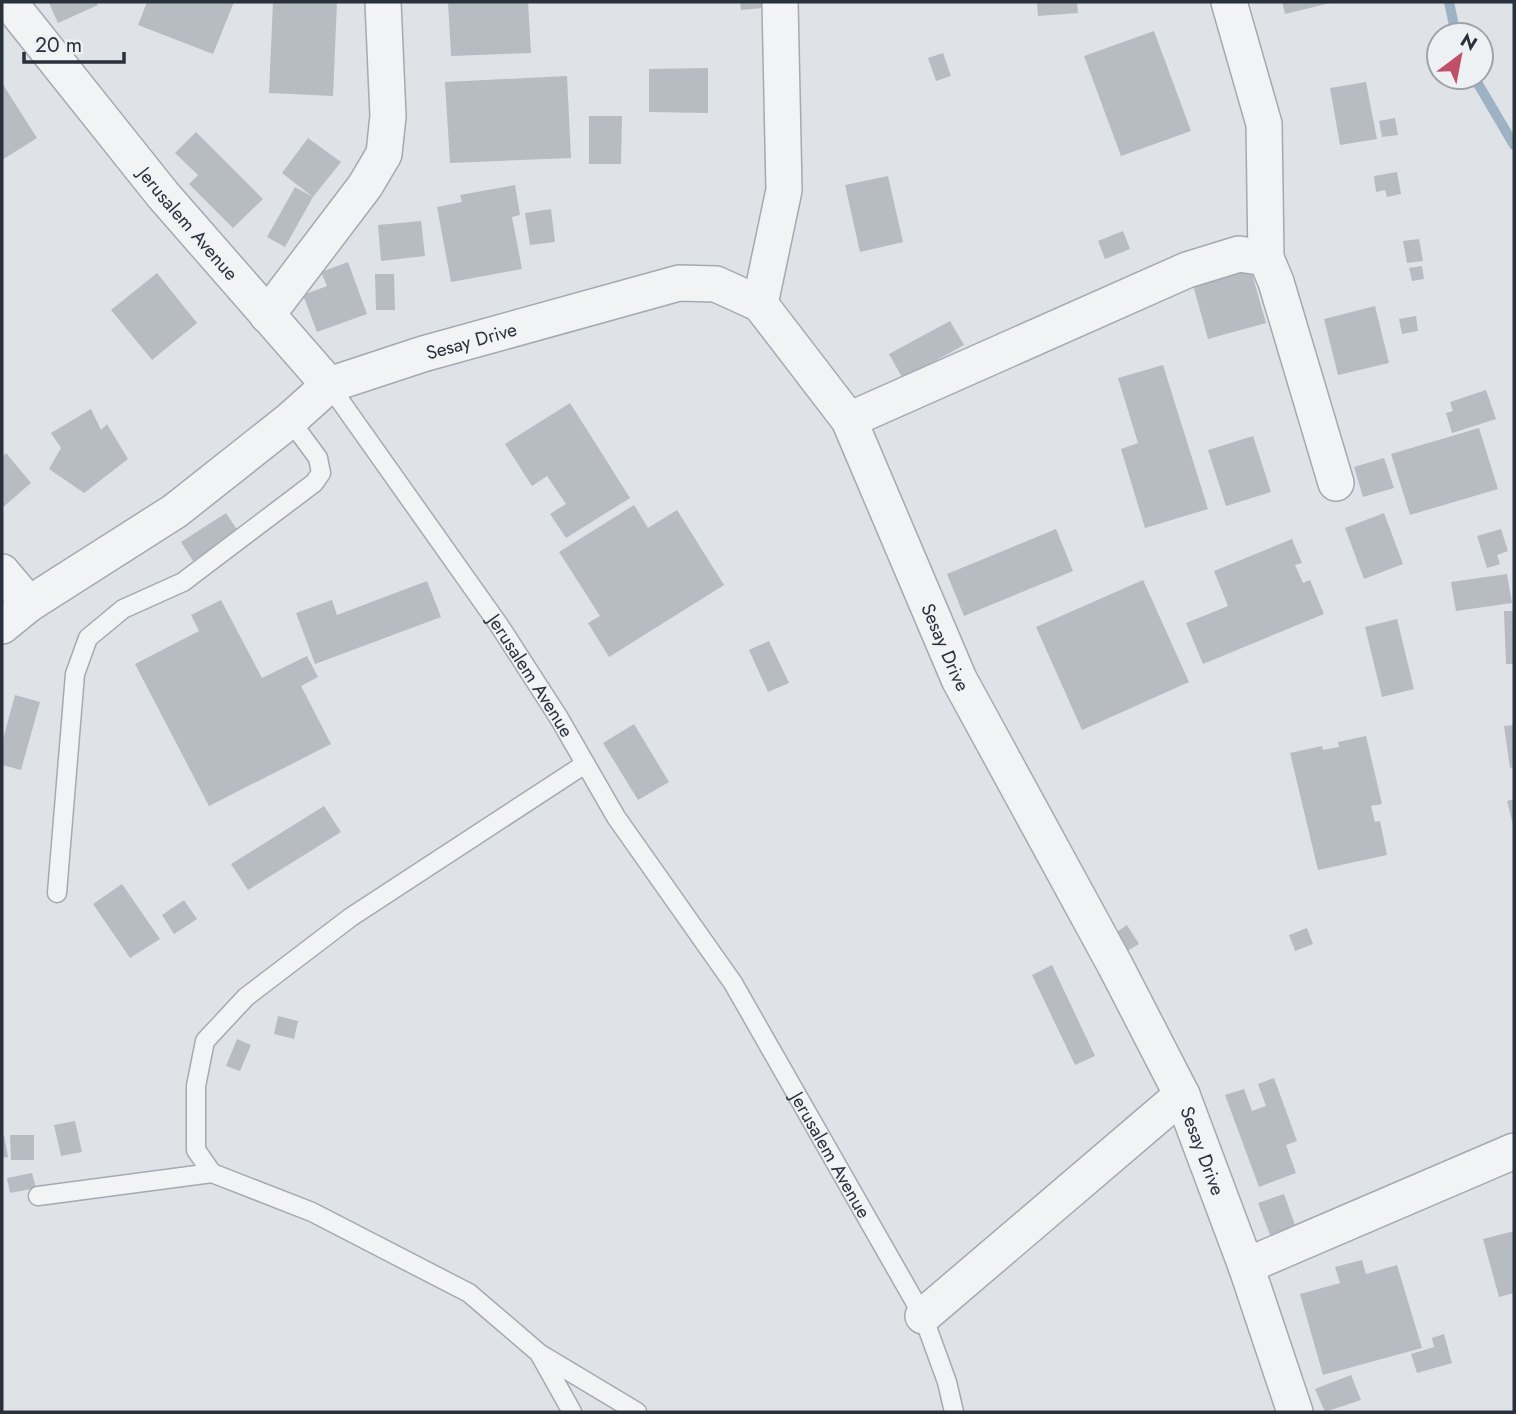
<svg xmlns="http://www.w3.org/2000/svg" width="1516" height="1414" font-family="Jost,sans-serif">
<style>
.lines{fill:none;stroke-linecap:round;stroke-linejoin:round}
.stream{stroke:#9db2c3;stroke-width:10}
.building{fill:#b7bcc3}
.lane-casing{stroke:#a5a9b0;stroke-width:21}
.street-casing{stroke:#a5a9b0;stroke-width:38}
.lane{stroke:#f1f3f5;stroke-width:18}
.street{stroke:#f1f3f5;stroke-width:35}
.labels{text-anchor:middle;dominant-baseline:central;stroke-width:5;stroke-linejoin:round;paint-order:stroke}
.street-label{font-size:19px;fill:#29313c;stroke:#eef1f4}
</style>
<rect width="100%" height="100%" fill="#dfe2e7"/>
<g class="lines">
<path class="stream" d="M 1449,2 L 1456,35
M 1474,77 L 1514,145"/>
</g>
<path class="building" d="M 51,2 L 96,2 L 98,5 L 58,23 L 49,3 Z
M 147,2 L 234,2 L 213,54 L 138,25 Z
M 273,2 L 337,2 L 333,96 L 269,93 Z
M 448,2 L 528,2 L 531,53 L 451,56 Z
M 740,2 L 762,2 L 762,8 L 741,10 Z
M 1037,2 L 1077,2 L 1078,13 L 1038,16 Z
M 1282,2 L 1330,2 L 1330,3 L 1285,14 Z
M 1154,31 L 1191,131 L 1121,156 L 1084,56 Z
M 943,53 L 951,76 L 936,81 L 928,58 Z
M 708,68 L 708,113 L 649,112 L 649,69 Z
M 567,76 L 571,158 L 450,163 L 445,82 Z
M 1366,82 L 1377,139 L 1340,145 L 1330,88 Z
M 2,83 L 37,138 L 2,160 Z
M 589,116 L 622,116 L 621,164 L 589,164 Z
M 1395,118 L 1398,135 L 1382,137 L 1379,121 Z
M 196,132 L 263,199 L 233,228 L 189,184 L 198,175 L 175,153 Z
M 308,138 L 341,162 L 313,197 L 282,173 Z
M 1397,172 L 1401,194 L 1387,197 L 1385,190 L 1376,192 L 1374,176 Z
M 888,176 L 903,242 L 860,252 L 845,185 Z
M 515,185 L 520,215 L 512,217 L 522,269 L 451,282 L 437,207 L 462,202 L 460,195 Z
M 295,187 L 313,197 L 285,247 L 267,237 Z
M 551,209 L 555,242 L 530,245 L 525,213 Z
M 421,221 L 425,256 L 381,261 L 378,225 Z
M 1123,231 L 1130,249 L 1105,259 L 1098,241 Z
M 1419,239 L 1423,261 L 1407,263 L 1403,241 Z
M 348,262 L 367,314 L 317,332 L 303,295 L 327,286 L 321,272 Z
M 1422,266 L 1424,279 L 1412,281 L 1409,268 Z
M 1251,270 L 1266,323 L 1208,339 L 1193,285 Z
M 157,273 L 197,323 L 152,360 L 111,310 Z
M 375,274 L 394,274 L 395,310 L 376,310 Z
M 1375,306 L 1389,363 L 1338,375 L 1324,319 Z
M 1416,316 L 1418,331 L 1402,334 L 1399,319 Z
M 950,321 L 964,345 L 903,379 L 889,354 Z
M 1163,365 L 1208,509 L 1145,528 L 1121,449 L 1138,443 L 1118,378 Z
M 1486,390 L 1496,419 L 1452,433 L 1446,413 L 1453,411 L 1450,402 Z
M 570,403 L 630,498 L 566,538 L 550,514 L 566,504 L 547,476 L 532,486 L 505,444 Z
M 91,409 L 101,430 L 107,424 L 128,459 L 84,493 L 49,469 L 61,448 L 51,433 Z
M 1479,428 L 1498,489 L 1410,515 L 1391,454 Z
M 1253,436 L 1271,492 L 1226,506 L 1208,450 Z
M 6,453 L 31,483 L 2,508 L 2,457 Z
M 1384,458 L 1394,488 L 1363,497 L 1354,467 Z
M 634,505 L 648,528 L 677,510 L 724,585 L 609,657 L 588,623 L 600,616 L 559,552 Z
M 226,513 L 238,531 L 193,561 L 181,542 Z
M 1384,513 L 1403,564 L 1364,579 L 1345,528 Z
M 1056,529 L 1073,571 L 964,616 L 947,574 Z
M 1501,529 L 1508,551 L 1497,555 L 1500,564 L 1487,568 L 1477,536 Z
M 1292,539 L 1302,563 L 1295,565 L 1303,583 L 1310,580 L 1324,614 L 1203,664 L 1186,623 L 1228,606 L 1214,571 Z
M 1507,574 L 1512,603 L 1456,611 L 1451,582 Z
M 1143,580 L 1189,682 L 1082,730 L 1036,627 Z
M 427,581 L 441,617 L 315,664 L 296,613 L 332,600 L 337,615 Z
M 221,600 L 262,678 L 307,656 L 318,677 L 301,686 L 331,744 L 209,806 L 135,664 L 199,631 L 191,615 Z
M 1504,611 L 1514,611 L 1514,664 L 1506,664 Z
M 1397,619 L 1414,689 L 1382,697 L 1365,627 Z
M 769,641 L 789,683 L 768,692 L 749,650 Z
M 15,695 L 40,702 L 21,770 L 2,765 L 2,743 Z
M 634,724 L 669,782 L 638,800 L 603,743 Z
M 1514,725 L 1514,767 L 1510,768 L 1504,726 Z
M 1366,736 L 1382,804 L 1371,806 L 1375,822 L 1380,821 L 1387,855 L 1318,870 L 1290,753 L 1322,746 L 1323,750 L 1339,747 L 1338,742 Z
M 1514,799 L 1514,825 L 1513,825 L 1507,801 Z
M 324,806 L 341,832 L 248,890 L 231,864 Z
M 122,884 L 160,939 L 130,958 L 93,904 Z
M 184,900 L 197,919 L 174,934 L 162,915 Z
M 1127,925 L 1139,944 L 1122,954 L 1111,936 Z
M 1307,928 L 1313,944 L 1295,951 L 1289,935 Z
M 1052,965 L 1095,1056 L 1075,1065 L 1032,975 Z
M 278,1016 L 298,1021 L 294,1039 L 274,1034 Z
M 237,1039 L 251,1045 L 240,1071 L 226,1066 Z
M 1274,1078 L 1297,1141 L 1286,1145 L 1296,1173 L 1259,1187 L 1225,1095 L 1244,1089 L 1252,1111 L 1266,1106 L 1258,1084 Z
M 75,1121 L 82,1152 L 61,1156 L 54,1125 Z
M 2,1135 L 4,1135 L 8,1157 L 2,1158 Z
M 10,1135 L 34,1135 L 34,1160 L 11,1160 Z
M 32,1173 L 36,1188 L 10,1193 L 7,1178 Z
M 1284,1194 L 1295,1225 L 1270,1235 L 1258,1203 Z
M 1514,1231 L 1514,1293 L 1499,1297 L 1483,1239 Z
M 1362,1260 L 1366,1274 L 1397,1265 L 1422,1348 L 1323,1375 L 1300,1294 L 1340,1283 L 1335,1267 Z
M 1444,1334 L 1452,1363 L 1417,1373 L 1411,1354 L 1434,1347 L 1432,1338 Z
M 1351,1375 L 1361,1400 L 1325,1412 L 1315,1389 Z"/>
<g class="lines">
<defs>
<g id="lane">
<path id="s1" d="M 329,385 L 499,625 L 559,718 L 616,817 L 733,983 L 923,1316 L 947,1382 L 954,1412"/>
<path d="M 57,893 L 75,674 L 88,638 L 123,609 L 183,582 L 314,483 L 321,473 L 318,458 L 290,420"/>
<path d="M 38,1196 L 212,1173"/>
<path d="M 542,1355 L 637,1412"/>
<path d="M 572,1412 L 539,1353 L 469,1293 L 312,1212 L 212,1173 L 196,1150 L 196,1086 L 205,1041 L 246,997 L 351,917 L 585,764"/>
</g>
<g id="street">
<path id="s2" d="M 9,2 L 163,195 L 329,385"/>
<path d="M 1229,2 L 1264,124 L 1266,258"/>
<path d="M 760,304 L 784,190 L 780,2"/>
<path d="M 267,315 L 365,186 L 384,154 L 388,116 L 383,2"/>
<path d="M 849,420 L 1187,270 L 1239,254 L 1266,258 L 1276,282 L 1336,483"/>
<path d="M 2,572 L 29,604"/>
<path id="s3" d="M 2,626 L 29,604 L 175,511 L 290,420 L 329,385 L 423,354 L 679,283 L 716,284 L 760,304 L 849,420 L 959,679 L 1115,965 L 1182,1095 L 1246,1266 L 1295,1412"/>
<path d="M 1246,1266 L 1514,1151"/>
<path d="M 923,1316 L 1182,1095"/>
</g>
</defs>
<use href="#lane" class="lane-casing"/>
<use href="#street" class="street-casing"/>
<use href="#lane" class="lane"/>
<use href="#street" class="street"/>
</g>
<g class="labels">
<g class="street-label">
<text stroke="none"><textPath href="#s2" startOffset="285">Jerusalem Avenue</textPath></text>
<text stroke="none"><textPath href="#s3" startOffset="556">Sesay Drive</textPath></text>
<text stroke="none"><textPath href="#s3" startOffset="1250">Sesay Drive</textPath></text>
<text stroke="none"><textPath href="#s1" startOffset="354">Jerusalem Avenue</textPath></text>
<text stroke="none"><textPath href="#s3" startOffset="1816">Sesay Drive</textPath></text>
<text stroke="none"><textPath href="#s1" startOffset="920">Jerusalem Avenue</textPath></text>
</g>
</g>
<rect width="1516" height="1414" fill="none" stroke="#29313c" stroke-width="7"/>
<g transform="translate(1460 56) rotate(32)"><circle r="33" fill="#eef1f4" stroke="#9fa4aa" stroke-width="2"/>
<path d="M0-5L12 26L0 18L-12 26Z" fill="#c05068"/>
<text y="-10" font-size="19" font-weight="bold" text-anchor="middle" fill="#29313c">N</text>
</g>
<path d="M24 52v10h100v-10" fill="none" stroke="#29313c" stroke-width="3.5"/>
<text x="35" y="52" font-size="21" fill="#29313c" stroke="#eef1f4" stroke-width="5" paint-order="stroke">20 m</text>
</svg>
